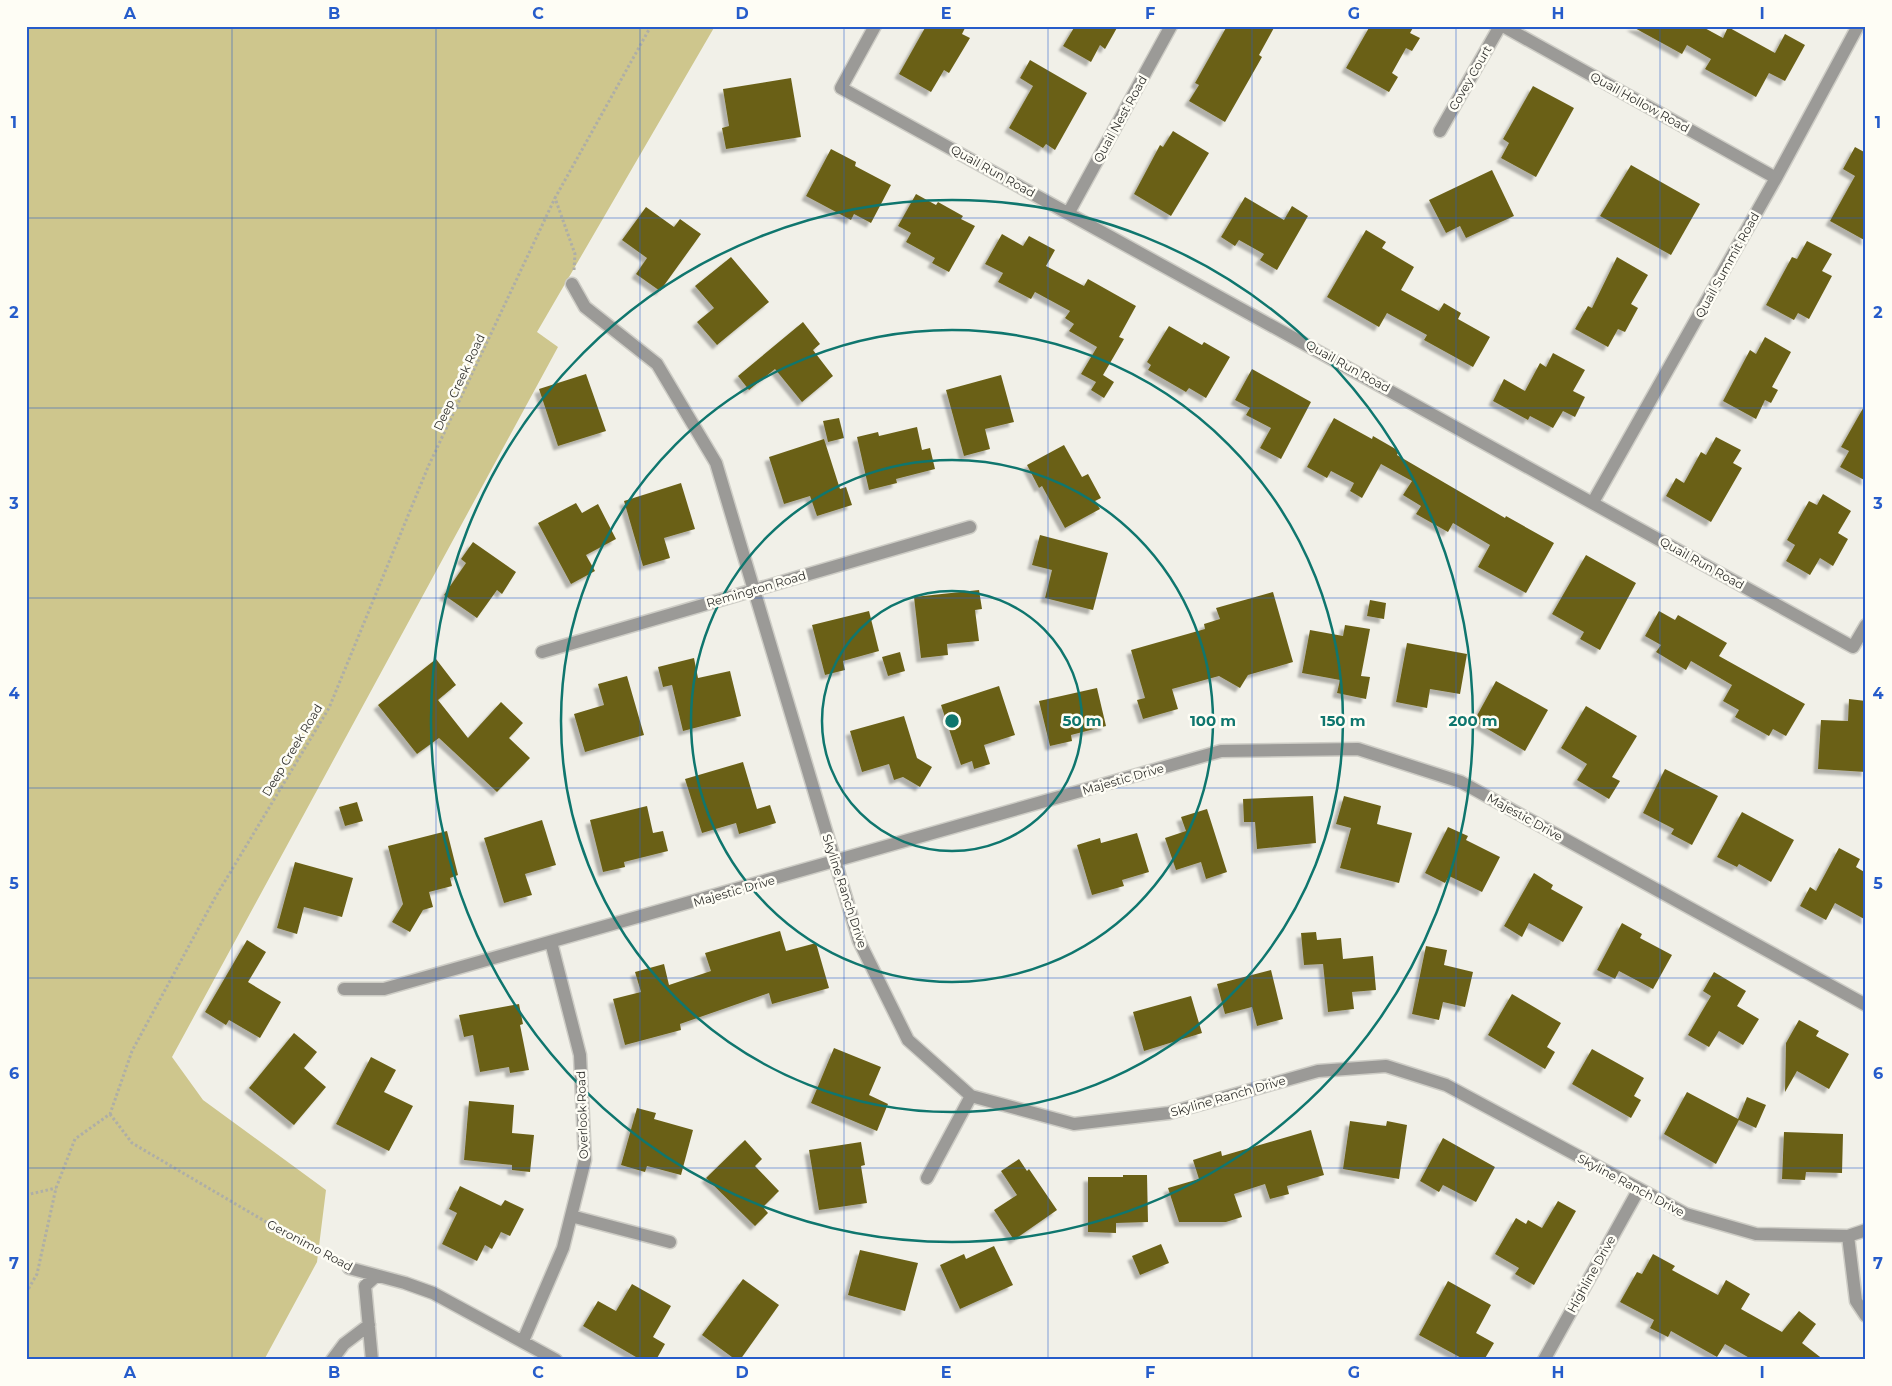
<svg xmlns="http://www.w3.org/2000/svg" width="1892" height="1386" font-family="Montserrat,sans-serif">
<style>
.green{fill:#cec68d}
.building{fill:#6b6119;filter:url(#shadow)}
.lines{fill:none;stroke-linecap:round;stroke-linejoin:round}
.minor-casing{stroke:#cecdc6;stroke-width:15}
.path{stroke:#aeaea7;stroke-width:3;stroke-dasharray:2.5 2.5;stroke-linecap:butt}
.minor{stroke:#9b9a97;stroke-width:12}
.grid{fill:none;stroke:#265cca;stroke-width:1;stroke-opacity:0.55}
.ring{fill:none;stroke:#0f766e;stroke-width:2.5}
.labels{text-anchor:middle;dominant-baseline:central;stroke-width:5;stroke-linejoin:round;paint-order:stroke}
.street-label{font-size:12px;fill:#30302d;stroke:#fefdf5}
.centre{fill:#0f766e;stroke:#fefdf5;stroke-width:2.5}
.ring-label{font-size:15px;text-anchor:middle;font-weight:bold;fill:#0f766e;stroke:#fefdf5;stroke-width:5;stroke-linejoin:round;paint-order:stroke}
.neatline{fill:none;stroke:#265cca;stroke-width:2}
.grid-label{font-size:16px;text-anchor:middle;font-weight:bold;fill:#265cca}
</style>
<defs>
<filter id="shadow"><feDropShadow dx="-4.5" dy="4.5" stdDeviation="1" flood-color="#0004"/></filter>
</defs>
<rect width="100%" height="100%" fill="#f1f0e8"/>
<path class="green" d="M 26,26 L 715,26 L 537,332 L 558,347 L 172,1057 L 203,1100 L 326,1190 L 317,1262 L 264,1360 L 26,1360 Z"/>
<path class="building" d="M 926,26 L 966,26 L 962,34 L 970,38 L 949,73 L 944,70 L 931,92 L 899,74 Z
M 1075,26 L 1118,26 L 1105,49 L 1100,45 L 1091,62 L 1063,46 Z
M 1227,26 L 1275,26 L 1259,55 L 1262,57 L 1225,122 L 1189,101 L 1199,85 L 1195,83 Z
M 1370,26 L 1414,26 L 1410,33 L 1420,38 L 1412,51 L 1406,48 L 1392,73 L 1398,77 L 1389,92 L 1346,68 Z
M 1631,26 L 1701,26 L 1723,38 L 1728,27 L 1775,53 L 1785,34 L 1805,45 L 1785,81 L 1769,73 L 1756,97 L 1705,69 L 1711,59 L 1687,45 L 1682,54 Z
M 1030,60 L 1087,93 L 1055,150 L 1046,144 L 1043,148 L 1009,128 L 1033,86 L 1020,78 Z
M 791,78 L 801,137 L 726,149 L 722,128 L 729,126 L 723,89 Z
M 1533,86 L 1574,108 L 1536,177 L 1501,158 L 1509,143 L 1503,139 Z
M 1173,131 L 1209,153 L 1171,216 L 1134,194 L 1160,145 L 1163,147 Z
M 1855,147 L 1866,153 L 1866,241 L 1830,221 L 1855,176 L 1843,169 Z
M 831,149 L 856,162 L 855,166 L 891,185 L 871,223 L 854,214 L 851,220 L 806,196 Z
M 1631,165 L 1700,204 L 1671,255 L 1600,216 Z
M 1492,170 L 1514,216 L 1466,238 L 1460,226 L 1446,233 L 1429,200 Z
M 916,194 L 936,205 L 938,202 L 963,216 L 961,219 L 975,226 L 949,272 L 932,263 L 935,258 L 906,242 L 911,233 L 898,226 Z
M 1245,197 L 1284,220 L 1292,206 L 1308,216 L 1277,270 L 1260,260 L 1264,254 L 1239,240 L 1235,246 L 1221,237 Z
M 646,207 L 674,227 L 680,219 L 701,234 L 660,291 L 636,274 L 647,258 L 622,240 Z
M 1366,230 L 1386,242 L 1382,248 L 1414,267 L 1401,290 L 1439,311 L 1444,303 L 1461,313 L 1458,319 L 1490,337 L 1473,367 L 1424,340 L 1427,335 L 1387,313 L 1379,327 L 1327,297 Z
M 1002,234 L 1023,246 L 1029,236 L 1055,250 L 1046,266 L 1084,286 L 1088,279 L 1136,306 L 1119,337 L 1124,339 L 1103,375 L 1114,382 L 1104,398 L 1091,390 L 1096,382 L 1081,374 L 1097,347 L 1069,331 L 1074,324 L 1065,318 L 1070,311 L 1035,292 L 1031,299 L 998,282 L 1003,273 L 985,264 Z
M 1807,241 L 1832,254 L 1822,271 L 1832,276 L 1809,319 L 1798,313 L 1794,320 L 1766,305 L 1792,257 L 1797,259 Z
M 731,257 L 769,302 L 717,345 L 697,322 L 714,308 L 695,286 Z
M 1617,257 L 1648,275 L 1631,304 L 1638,308 L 1625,332 L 1618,329 L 1608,347 L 1575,329 L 1588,306 L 1592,308 Z
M 803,322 L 820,344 L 813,350 L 833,376 L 802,402 L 775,369 L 749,390 L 738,376 Z
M 1169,326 L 1202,345 L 1204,342 L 1230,357 L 1206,398 L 1189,388 L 1186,392 L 1148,370 L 1151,365 L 1147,362 Z
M 1765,337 L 1791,352 L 1772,387 L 1778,390 L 1771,403 L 1765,400 L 1756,419 L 1723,401 L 1750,350 L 1756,354 Z
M 1553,353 L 1585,370 L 1573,391 L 1585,397 L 1575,417 L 1563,411 L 1553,428 L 1530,416 L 1528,420 L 1493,401 L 1504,379 L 1525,391 L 1540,363 L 1546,367 Z
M 1252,369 L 1311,402 L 1281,459 L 1260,448 L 1271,428 L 1246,415 L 1250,408 L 1235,400 Z
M 586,374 L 606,431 L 558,446 L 539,389 Z
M 1001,375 L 1014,422 L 985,429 L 990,449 L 964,456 L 946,390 Z
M 1866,403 L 1866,481 L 1840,467 L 1849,451 L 1841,447 Z
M 839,418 L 844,438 L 828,442 L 823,421 Z
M 1334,418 L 1372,439 L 1373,436 L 1399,451 L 1397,455 L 1505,518 L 1506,516 L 1554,543 L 1526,593 L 1478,567 L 1490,545 L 1453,523 L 1448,532 L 1416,514 L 1421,506 L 1403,495 L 1412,481 L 1381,464 L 1362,498 L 1350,491 L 1354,483 L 1331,471 L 1327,478 L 1307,467 Z
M 917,427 L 922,450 L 930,448 L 935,469 L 896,479 L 897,483 L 869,490 L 857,437 L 878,432 L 879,436 Z
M 1716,437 L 1741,450 L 1733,463 L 1742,468 L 1711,522 L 1666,496 L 1676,478 L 1684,483 L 1701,452 L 1706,455 Z
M 824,439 L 840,489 L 846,487 L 852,505 L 817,516 L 810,496 L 784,504 L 769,457 Z
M 1064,445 L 1082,477 L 1088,474 L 1101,498 L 1095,501 L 1100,509 L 1065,528 L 1042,486 L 1039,488 L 1027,465 Z
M 681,483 L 695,529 L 664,538 L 670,558 L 643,566 L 624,501 Z
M 1823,494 L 1851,511 L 1838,533 L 1848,539 L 1833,566 L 1820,558 L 1810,575 L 1786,561 L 1795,545 L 1787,540 L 1809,501 L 1817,505 Z
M 576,503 L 582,513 L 598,504 L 616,539 L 586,555 L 595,571 L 571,584 L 538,523 Z
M 1040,535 L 1108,553 L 1093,610 L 1045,598 L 1052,570 L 1032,565 Z
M 473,542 L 516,572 L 502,594 L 497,590 L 477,618 L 444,595 L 466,563 L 461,559 Z
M 1586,555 L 1636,583 L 1600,650 L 1580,639 L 1584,632 L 1552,614 Z
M 979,590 L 982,609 L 975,610 L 979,641 L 947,644 L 948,655 L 921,658 L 914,597 Z
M 1273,592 L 1293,662 L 1248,675 L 1240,688 L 1219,676 L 1172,689 L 1178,709 L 1143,719 L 1137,700 L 1145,698 L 1131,650 L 1205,629 L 1204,624 L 1220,619 L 1216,608 Z
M 1370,600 L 1386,603 L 1384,619 L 1367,616 Z
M 869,611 L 879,651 L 843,661 L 845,670 L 825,675 L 812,625 Z
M 1659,611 L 1675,620 L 1678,615 L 1727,643 L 1719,656 L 1805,704 L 1786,736 L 1773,729 L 1769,736 L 1735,717 L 1739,710 L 1723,701 L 1732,685 L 1691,661 L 1686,670 L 1656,652 L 1661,645 L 1645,636 Z
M 1345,625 L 1370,629 L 1361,676 L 1370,677 L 1366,699 L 1337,693 L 1340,680 L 1302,673 L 1310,630 L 1343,636 Z
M 1407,643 L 1467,654 L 1460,694 L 1430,689 L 1427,708 L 1396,702 Z
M 900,652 L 905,671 L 888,676 L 882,657 Z
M 694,658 L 698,678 L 730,671 L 741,716 L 683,731 L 672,685 L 663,687 L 658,667 Z
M 436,659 L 456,685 L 438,700 L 468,738 L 501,702 L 523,723 L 509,738 L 530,758 L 497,792 L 439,738 L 417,754 L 378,705 Z
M 627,676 L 644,735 L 585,752 L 574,714 L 604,705 L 598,684 Z
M 1496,681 L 1548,710 L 1525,751 L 1474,721 Z
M 999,686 L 1015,735 L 984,745 L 990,764 L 974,769 L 972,761 L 961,765 L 941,705 Z
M 1097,688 L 1106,726 L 1071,735 L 1072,741 L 1050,746 L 1039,701 Z
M 1849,699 L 1866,701 L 1866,772 L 1818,769 L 1821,720 L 1848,721 Z
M 1586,706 L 1637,736 L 1612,777 L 1620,781 L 1609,799 L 1577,780 L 1587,764 L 1561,748 Z
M 904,716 L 917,758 L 932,767 L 920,787 L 903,777 L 894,780 L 889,764 L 862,772 L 850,731 Z
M 743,762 L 757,809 L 770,805 L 776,823 L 739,834 L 736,823 L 702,833 L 685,779 Z
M 1665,769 L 1718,796 L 1692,845 L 1671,834 L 1674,829 L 1643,813 Z
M 1313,796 L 1316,843 L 1257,849 L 1255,822 L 1244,822 L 1243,799 Z
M 1344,796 L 1381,806 L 1377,824 L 1412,833 L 1399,883 L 1340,868 L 1351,828 L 1336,824 Z
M 357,802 L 363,821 L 345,826 L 339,807 Z
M 647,806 L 653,833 L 663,831 L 668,851 L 624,862 L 625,867 L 603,872 L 590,820 Z
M 1207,809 L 1227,872 L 1206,879 L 1201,862 L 1176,870 L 1165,838 L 1186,831 L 1181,817 Z
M 1742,812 L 1794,840 L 1771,882 L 1739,864 L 1737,867 L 1717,857 Z
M 542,820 L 556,865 L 525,874 L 532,895 L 504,903 L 484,838 Z
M 1448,827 L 1468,836 L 1466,840 L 1500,857 L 1482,892 L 1449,876 L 1445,883 L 1425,873 Z
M 447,831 L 458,875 L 450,878 L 452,886 L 429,892 L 433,907 L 423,910 L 410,932 L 392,922 L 403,904 L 388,846 Z
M 1137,833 L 1149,872 L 1122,880 L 1124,886 L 1092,895 L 1077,845 L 1100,838 L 1101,843 Z
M 1839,848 L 1860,859 L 1856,867 L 1866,873 L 1866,920 L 1835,903 L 1826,920 L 1800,906 L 1810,887 L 1816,891 Z
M 295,862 L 353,878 L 342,917 L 304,907 L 297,934 L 277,928 Z
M 1534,873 L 1553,885 L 1551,889 L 1583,907 L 1563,942 L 1529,923 L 1522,937 L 1504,926 Z
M 1622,923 L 1642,934 L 1640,938 L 1672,955 L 1653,989 L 1619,971 L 1615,979 L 1597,970 Z
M 780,931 L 786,951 L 816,943 L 829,988 L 772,1004 L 769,993 L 680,1024 L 681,1030 L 625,1045 L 613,999 L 641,992 L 635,972 L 664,964 L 669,985 L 711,971 L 705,953 Z
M 1316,932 L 1317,940 L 1341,938 L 1343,959 L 1373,956 L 1376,990 L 1352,992 L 1354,1009 L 1328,1012 L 1323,964 L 1304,965 L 1301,933 Z
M 247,940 L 266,952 L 248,982 L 281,1002 L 260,1038 L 229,1020 L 226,1025 L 205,1012 Z
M 1426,946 L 1447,950 L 1444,965 L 1473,972 L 1465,1007 L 1443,1002 L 1439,1020 L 1412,1014 Z
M 1271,970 L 1283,1019 L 1257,1026 L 1252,1007 L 1225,1014 L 1217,984 Z
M 1714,972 L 1746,991 L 1737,1006 L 1759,1019 L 1743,1045 L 1719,1031 L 1709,1047 L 1688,1035 L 1711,996 L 1703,991 Z
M 1512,994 L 1561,1023 L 1547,1047 L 1555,1052 L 1545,1069 L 1488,1035 Z
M 1191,996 L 1202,1033 L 1144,1051 L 1133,1012 Z
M 519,1004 L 523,1024 L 520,1025 L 529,1070 L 510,1073 L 509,1067 L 480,1072 L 473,1035 L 464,1037 L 459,1015 Z
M 1799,1020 L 1819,1031 L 1816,1036 L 1849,1054 L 1829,1089 L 1797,1071 L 1785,1092 L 1786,1043 Z
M 294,1033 L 317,1052 L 304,1068 L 326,1087 L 294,1125 L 249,1088 Z
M 834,1048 L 881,1067 L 869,1095 L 888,1104 L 877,1131 L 811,1103 Z
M 1592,1049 L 1644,1078 L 1634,1096 L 1641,1100 L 1631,1118 L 1572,1084 Z
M 371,1057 L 396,1070 L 384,1092 L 413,1106 L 389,1151 L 336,1124 Z
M 1687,1092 L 1738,1119 L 1747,1097 L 1766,1105 L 1756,1128 L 1739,1120 L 1716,1164 L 1664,1134 Z
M 469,1101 L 514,1105 L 512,1133 L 534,1135 L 530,1172 L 512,1170 L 512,1165 L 464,1160 Z
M 637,1108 L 656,1113 L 654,1119 L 693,1130 L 681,1175 L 647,1166 L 645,1172 L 621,1165 Z
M 1350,1121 L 1386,1126 L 1387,1121 L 1407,1125 L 1399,1179 L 1343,1169 Z
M 1311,1130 L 1324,1175 L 1287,1186 L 1289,1194 L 1270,1199 L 1265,1184 L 1234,1194 L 1242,1217 L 1226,1222 L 1179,1222 L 1168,1188 L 1199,1179 L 1193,1160 L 1221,1151 L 1222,1156 Z
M 1784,1132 L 1843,1134 L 1842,1173 L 1806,1172 L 1805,1180 L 1782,1179 Z
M 1443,1138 L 1495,1167 L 1476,1202 L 1443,1185 L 1439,1192 L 1420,1181 Z
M 745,1140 L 762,1159 L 755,1166 L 779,1191 L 763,1207 L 768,1213 L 755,1226 L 706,1178 Z
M 861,1142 L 865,1165 L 861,1166 L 867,1203 L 819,1210 L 809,1150 Z
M 1019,1159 L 1027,1171 L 1029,1169 L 1057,1210 L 1014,1240 L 994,1210 L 1017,1195 L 1001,1171 Z
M 1123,1175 L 1147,1175 L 1148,1222 L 1116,1223 L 1116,1233 L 1088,1232 L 1088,1177 L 1123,1177 Z
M 460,1186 L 501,1206 L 505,1200 L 524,1209 L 510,1236 L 501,1232 L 492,1249 L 485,1245 L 477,1261 L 442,1244 L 457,1213 L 449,1209 Z
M 1558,1201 L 1576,1211 L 1534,1285 L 1515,1274 L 1519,1268 L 1495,1254 L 1516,1218 L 1526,1224 L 1528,1220 L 1542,1228 Z
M 1161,1244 L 1169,1263 L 1140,1275 L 1132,1256 Z
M 994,1246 L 1013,1285 L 960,1309 L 940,1265 L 964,1254 L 966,1259 Z
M 860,1250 L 918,1263 L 905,1311 L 848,1295 Z
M 1653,1254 L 1675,1266 L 1672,1270 L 1718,1295 L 1726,1280 L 1750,1294 L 1741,1309 L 1782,1332 L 1799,1311 L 1816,1324 L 1802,1343 L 1824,1360 L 1753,1360 L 1725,1344 L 1717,1357 L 1671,1331 L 1668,1337 L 1650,1328 L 1654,1320 L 1620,1302 L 1637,1272 L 1642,1274 Z
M 743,1279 L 779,1305 L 740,1360 L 736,1360 L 702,1335 Z
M 1448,1281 L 1491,1305 L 1476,1333 L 1494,1343 L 1484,1360 L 1465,1360 L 1419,1335 Z
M 632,1284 L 671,1306 L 653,1337 L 665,1344 L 656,1360 L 641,1360 L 583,1326 L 598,1301 L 616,1311 Z"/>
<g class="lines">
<defs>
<path id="minor" d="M 875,26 L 841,88 L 1853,647 L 1866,625
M 1503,26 L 1776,178
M 1440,131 L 1500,26
M 1069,212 L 1171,26
M 572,284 L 585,307 L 657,364 L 716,463 L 859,941 L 908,1040 L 971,1096 L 1074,1124 L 1169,1113 L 1318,1071 L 1386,1066 L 1446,1085 L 1686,1214 L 1756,1234 L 1848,1236 L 1866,1230
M 1593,502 L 1776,178 L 1858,26
M 542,652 L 970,527
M 344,989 L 384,989 L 1221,751 L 1358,749 L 1461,782 L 1866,1005
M 927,1178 L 971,1096
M 571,1216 L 670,1242
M 1848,1236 L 1856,1301 L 1866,1316
M 349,1268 L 405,1283 L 433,1293 L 556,1360
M 523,1341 L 563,1248 L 585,1160 L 580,1055 L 551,942
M 332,1360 L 344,1344 L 369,1325
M 372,1360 L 365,1286 L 376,1276
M 1544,1360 L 1639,1189"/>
</defs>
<use href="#minor" class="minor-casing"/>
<path class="path" d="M 574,270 L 575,254 L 555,198 L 651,26
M 110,1114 L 132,1143 L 290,1236 L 338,1262
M 26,1195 L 56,1188
M 26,1293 L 37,1274 L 56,1188 L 75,1139 L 110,1114 L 132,1051 L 216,896 L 329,708 L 428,467 L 555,198"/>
<use href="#minor" class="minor"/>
</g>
<path class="grid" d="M 232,26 L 232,1360M 436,26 L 436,1360M 640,26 L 640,1360M 844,26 L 844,1360M 1048,26 L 1048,1360M 1252,26 L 1252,1360M 1456,26 L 1456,1360M 1660,26 L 1660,1360M 26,218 L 1866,218M 26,408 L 1866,408M 26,598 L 1866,598M 26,788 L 1866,788M 26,978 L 1866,978M 26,1168 L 1866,1168"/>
<g class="ring">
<circle cx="952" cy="721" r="130"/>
<circle cx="952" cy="721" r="261"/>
<circle cx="952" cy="721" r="391"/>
<circle cx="952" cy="721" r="521"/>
</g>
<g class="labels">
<g class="street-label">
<text transform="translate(1470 78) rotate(-60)">Covey Court</text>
<text transform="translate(1640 102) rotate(29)">Quail Hollow Road</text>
<text transform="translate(1120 119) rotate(-61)">Quail Nest Road</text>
<text transform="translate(993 171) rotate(29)">Quail Run Road</text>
<text transform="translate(1727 265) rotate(-61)">Quail Summit Road</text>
<text transform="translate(1348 366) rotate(29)">Quail Run Road</text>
<text transform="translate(459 382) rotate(-65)">Deep Creek Road</text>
<text transform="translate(1702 563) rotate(29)">Quail Run Road</text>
<text transform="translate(756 589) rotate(-16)">Remington Road</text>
<text transform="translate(292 750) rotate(-59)">Deep Creek Road</text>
<text transform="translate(1123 779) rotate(-16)">Majestic Drive</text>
<text transform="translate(1525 817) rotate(29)">Majestic Drive</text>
<text transform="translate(734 891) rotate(-16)">Majestic Drive</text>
<text transform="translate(845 891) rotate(72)">Skyline Ranch Drive</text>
<text transform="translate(1228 1096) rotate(-16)">Skyline Ranch Drive</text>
<text transform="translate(582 1115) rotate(-92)">Overlook Road</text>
<text transform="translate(1631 1185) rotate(28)">Skyline Ranch Drive</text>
<text transform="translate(310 1245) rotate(28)">Geronimo Road</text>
<text transform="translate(1591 1274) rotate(-61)">Highline Drive</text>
</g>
</g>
<circle cx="952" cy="721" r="8" class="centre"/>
<g class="ring-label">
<text x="1082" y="726">50 m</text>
<text x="1213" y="726">100 m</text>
<text x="1343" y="726">150 m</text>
<text x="1473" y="726">200 m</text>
</g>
<rect width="1892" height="1386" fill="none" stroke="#fefdf5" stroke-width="55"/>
<rect x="28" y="28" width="1836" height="1330" class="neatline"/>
<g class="grid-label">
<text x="130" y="19">A</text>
<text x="334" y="19">B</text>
<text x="538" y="19">C</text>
<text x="742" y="19">D</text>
<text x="946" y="19">E</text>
<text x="1150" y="19">F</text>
<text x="1354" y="19">G</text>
<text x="1558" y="19">H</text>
<text x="1762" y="19">I</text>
<text x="14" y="128">1</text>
<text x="1878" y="128">1</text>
<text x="14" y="318">2</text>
<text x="1878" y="318">2</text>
<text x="14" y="509">3</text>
<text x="1878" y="509">3</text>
<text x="14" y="699">4</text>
<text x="1878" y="699">4</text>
<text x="14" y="889">5</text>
<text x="1878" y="889">5</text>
<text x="14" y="1079">6</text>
<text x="1878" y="1079">6</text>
<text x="14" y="1269">7</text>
<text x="1878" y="1269">7</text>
<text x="130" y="1378">A</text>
<text x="334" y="1378">B</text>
<text x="538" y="1378">C</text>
<text x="742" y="1378">D</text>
<text x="946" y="1378">E</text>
<text x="1150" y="1378">F</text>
<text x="1354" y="1378">G</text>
<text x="1558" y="1378">H</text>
<text x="1762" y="1378">I</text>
</g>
</svg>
